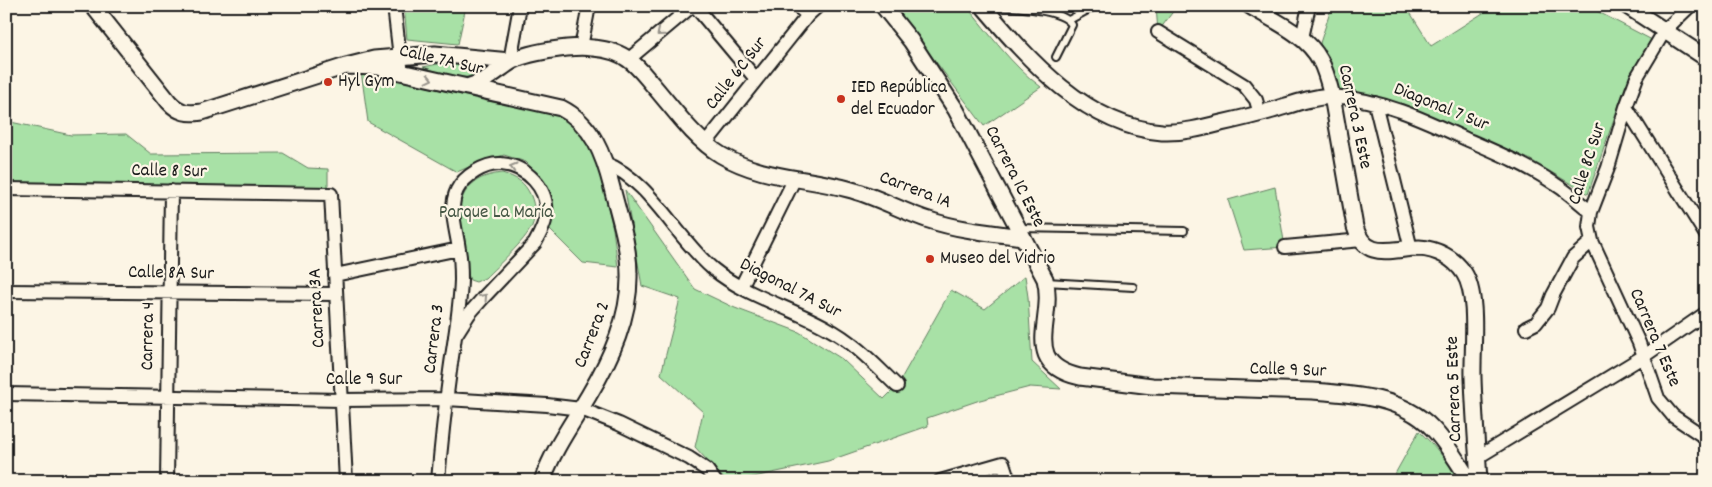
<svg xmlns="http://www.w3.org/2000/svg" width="1712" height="487" font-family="Dekko,sans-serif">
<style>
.green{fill:#a8e1a6;stroke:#627e61}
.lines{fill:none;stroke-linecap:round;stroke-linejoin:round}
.service-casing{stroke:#1c1c1c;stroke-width:10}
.minor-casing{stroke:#1c1c1c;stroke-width:16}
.tertiary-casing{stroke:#1c1c1c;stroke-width:19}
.service{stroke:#fcf5e5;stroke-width:6}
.minor{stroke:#fcf5e5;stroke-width:12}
.tertiary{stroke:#fcf5e5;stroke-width:15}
.oneway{stroke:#97938b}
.poi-dot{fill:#c8321e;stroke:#fcf5e5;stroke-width:2}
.labels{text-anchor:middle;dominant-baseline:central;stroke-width:4.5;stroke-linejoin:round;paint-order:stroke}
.street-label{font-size:19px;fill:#1c1c1c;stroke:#fcf5e5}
.poi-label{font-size:19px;fill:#1c1c1c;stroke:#fcf5e5;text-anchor:start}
.park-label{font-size:19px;fill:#465745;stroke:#fcf5e5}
</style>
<rect width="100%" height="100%" fill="#fcf5e5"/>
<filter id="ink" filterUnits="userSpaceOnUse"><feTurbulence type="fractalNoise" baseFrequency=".02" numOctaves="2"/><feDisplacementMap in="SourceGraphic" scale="10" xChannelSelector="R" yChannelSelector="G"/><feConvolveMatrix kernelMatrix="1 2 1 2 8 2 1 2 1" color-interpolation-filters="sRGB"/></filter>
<g filter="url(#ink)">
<path class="green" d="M 404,6 L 466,6 L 458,44 L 407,39 Z
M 894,6 L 966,6 C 990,34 1011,65 1041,87 L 984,126 Z
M 1156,6 L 1177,6 L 1158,32 Z
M 1332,6 L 1406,6 L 1431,46 L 1494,6 L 1587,6 L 1652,40 L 1625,87 L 1588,194 L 1529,159 L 1450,124 L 1386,99 L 1338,91 L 1320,43 Z
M 443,63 C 459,64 471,67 483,77 L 454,77 L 423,67 Z
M 361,71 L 487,101 L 535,107 L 563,118 L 582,131 L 597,158 L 613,229 L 618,267 L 583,263 L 549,229 L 554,218 L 550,198 L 542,178 L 526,162 L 504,155 L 483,161 L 457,172 L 368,122 Z
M 6,121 L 71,135 L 126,134 L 151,154 L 283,153 L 308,168 L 328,169 L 328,187 L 6,183 Z
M 502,173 C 517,178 524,181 531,196 C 535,206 536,217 532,226 C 525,241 497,266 485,278 L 476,282 L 470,280 L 468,274 L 458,213 C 463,186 476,176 502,173 Z
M 1275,187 L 1285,247 L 1244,250 L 1228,200 Z
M 625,190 L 695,289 L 735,308 L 799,332 L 842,359 L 884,399 L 897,386 L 951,290 L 985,309 L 1025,276 L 1028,297 L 1032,362 L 1061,389 L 1030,387 L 980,400 L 927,418 L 928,426 L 828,461 L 735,481 L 726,481 L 695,447 L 703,412 L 661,374 L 680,299 L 642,286 Z
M 1419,431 C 1435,446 1448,461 1458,481 L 1391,481 Z"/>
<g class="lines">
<defs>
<path id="service" d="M 986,6 C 1006,7 1062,7 1072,25 L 1056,57
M 1069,20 L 1095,6
M 1018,228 L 1184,231
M 1046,282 L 1133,287"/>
<path id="minor" d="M 394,6 L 401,66
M 695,6 L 756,79
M 797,6 L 808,15
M 1690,6 L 1665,30 L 1637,77 L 1626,107 L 1608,168 L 1591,212 L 1589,227 L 1592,241 L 1639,343 L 1658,398 L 1673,416 L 1706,438
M 1158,32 L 1244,85 L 1256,100 L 1260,114
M 1302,38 L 1309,6
M 581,47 L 589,6
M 629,59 L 692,6
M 510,61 L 520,6
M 1332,96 C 1380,99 1423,119 1466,139 C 1496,152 1527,165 1555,184 C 1568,192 1579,202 1591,212
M 1375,103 L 1411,249
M 1626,107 L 1706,235
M 706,143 L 808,15 L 818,6
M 605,163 C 650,180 676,238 713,269 C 746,296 790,307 827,328 C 854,342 875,365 897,386
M 6,189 L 331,194 L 346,481
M 1285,247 L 1362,240
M 335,275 L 459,249
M 741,287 L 794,180
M 6,291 L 336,294
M 1526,328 L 1536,323 L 1548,308 L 1553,295 L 1573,258 L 1592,241
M 6,394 L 342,400 L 446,399 L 547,405 L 581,409 L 619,424 L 689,458 L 707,470 L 715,481
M 1478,457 L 1644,356 L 1706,313
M 167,481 L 171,191
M 438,481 C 441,444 445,408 450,371 C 454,341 460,311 461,280 C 461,270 461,260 459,250 C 457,231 448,209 457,190 C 464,176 485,163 501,164 C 526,166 549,188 546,215 C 545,225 540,234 535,243 L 483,298 L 469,314 L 455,336
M 940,481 L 1003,463 L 1009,481"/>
<path id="tertiary" d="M 93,6 L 169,102 C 179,113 188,114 202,112 L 346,66 L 374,59 L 435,54 L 510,61
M 883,6 L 911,41 L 956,110 L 1045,279 C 1056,320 1019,363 1080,377 L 1152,386 L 1313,391 C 1353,394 1402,397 1432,428 C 1447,443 1458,463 1470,481
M 983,6 C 1029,60 1086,126 1162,132 C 1182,133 1202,128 1221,123 C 1239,119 1256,115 1273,110 C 1293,104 1311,97 1332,96
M 1250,6 C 1274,21 1306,34 1320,60 C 1326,71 1329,84 1332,96 L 1355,227 C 1366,262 1392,248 1419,248 C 1437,249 1454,258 1464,273 C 1479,296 1472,349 1473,378 C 1474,412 1477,447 1479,481
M 1627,6 L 1706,58
M 346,66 L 378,67 L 561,108 C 593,124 604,156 612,188 C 619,216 629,245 629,274 C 630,317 611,358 589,395 C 572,424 554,448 542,481
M 467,87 C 485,82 494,73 509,63 C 524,52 575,45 593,48 C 605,49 619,52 629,60 C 638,66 645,76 652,84 C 673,108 693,138 721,155 C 762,179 804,177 848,189 C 876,196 901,211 929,220 C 959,230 991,233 1022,237"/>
</defs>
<use href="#service" class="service-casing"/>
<use href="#minor" class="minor-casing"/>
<use href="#tertiary" class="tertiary-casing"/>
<use href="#service" class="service"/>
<use href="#minor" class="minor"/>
<use href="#tertiary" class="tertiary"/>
</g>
<defs><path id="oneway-chevron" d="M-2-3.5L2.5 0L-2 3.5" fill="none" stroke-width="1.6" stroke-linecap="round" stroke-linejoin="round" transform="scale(1.25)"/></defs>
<g class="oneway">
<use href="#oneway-chevron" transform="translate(660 33) rotate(140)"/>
<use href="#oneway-chevron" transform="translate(429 79) rotate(13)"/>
<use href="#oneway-chevron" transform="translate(513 167) rotate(-164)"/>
<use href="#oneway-chevron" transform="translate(484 297) rotate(-48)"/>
</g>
</g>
<g class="poi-dot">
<circle cx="328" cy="82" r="5"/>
<circle cx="841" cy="99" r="5"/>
<circle cx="930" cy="259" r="5"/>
</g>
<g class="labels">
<g class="street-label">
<text transform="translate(441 61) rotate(13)">Calle 7A Sur</text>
<text transform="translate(737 74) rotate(-52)">Calle 6C Sur</text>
<text transform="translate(1441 108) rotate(22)">Diagonal 7 Sur</text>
<text transform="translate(1354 117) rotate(78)">Carrera 3 Este</text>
<text transform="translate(1588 164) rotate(-72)">Calle 8C Sur</text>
<text transform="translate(169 172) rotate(1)">Calle 8 Sur</text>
<text transform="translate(1014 177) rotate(63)">Carrera 1C Este</text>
<text transform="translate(915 191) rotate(21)">Carrera 1A</text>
<text transform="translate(171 274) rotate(1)">Calle 8A Sur</text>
<text transform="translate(790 289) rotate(27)">Diagonal 7A Sur</text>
<text transform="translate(318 308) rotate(-93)">Carrera 3A</text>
<text transform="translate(593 335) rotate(-69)">Carrera 2</text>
<text transform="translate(149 336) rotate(-89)">Carrera 4</text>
<text transform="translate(1654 338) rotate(67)">Carrera 7 Este</text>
<text transform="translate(435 339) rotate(-83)">Carrera 3</text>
<text transform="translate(1288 371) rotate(2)">Calle 9 Sur</text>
<text x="364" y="380">Calle 9 Sur</text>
<text transform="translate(1455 389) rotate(-92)">Carrera 5 Este</text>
</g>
<g class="poi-label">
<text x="338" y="82">Hyl Gym</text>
<text x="851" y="88">IED República<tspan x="851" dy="22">del Ecuador</tspan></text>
<text x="940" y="259">Museo del Vidrio</text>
</g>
<g class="park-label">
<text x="496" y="213">Parque La María</text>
</g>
</g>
<rect width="1712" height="487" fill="none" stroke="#fcf5e5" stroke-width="25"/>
<rect x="12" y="12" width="1687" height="462" fill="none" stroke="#1c1c1c" stroke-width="2" filter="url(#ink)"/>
</svg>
